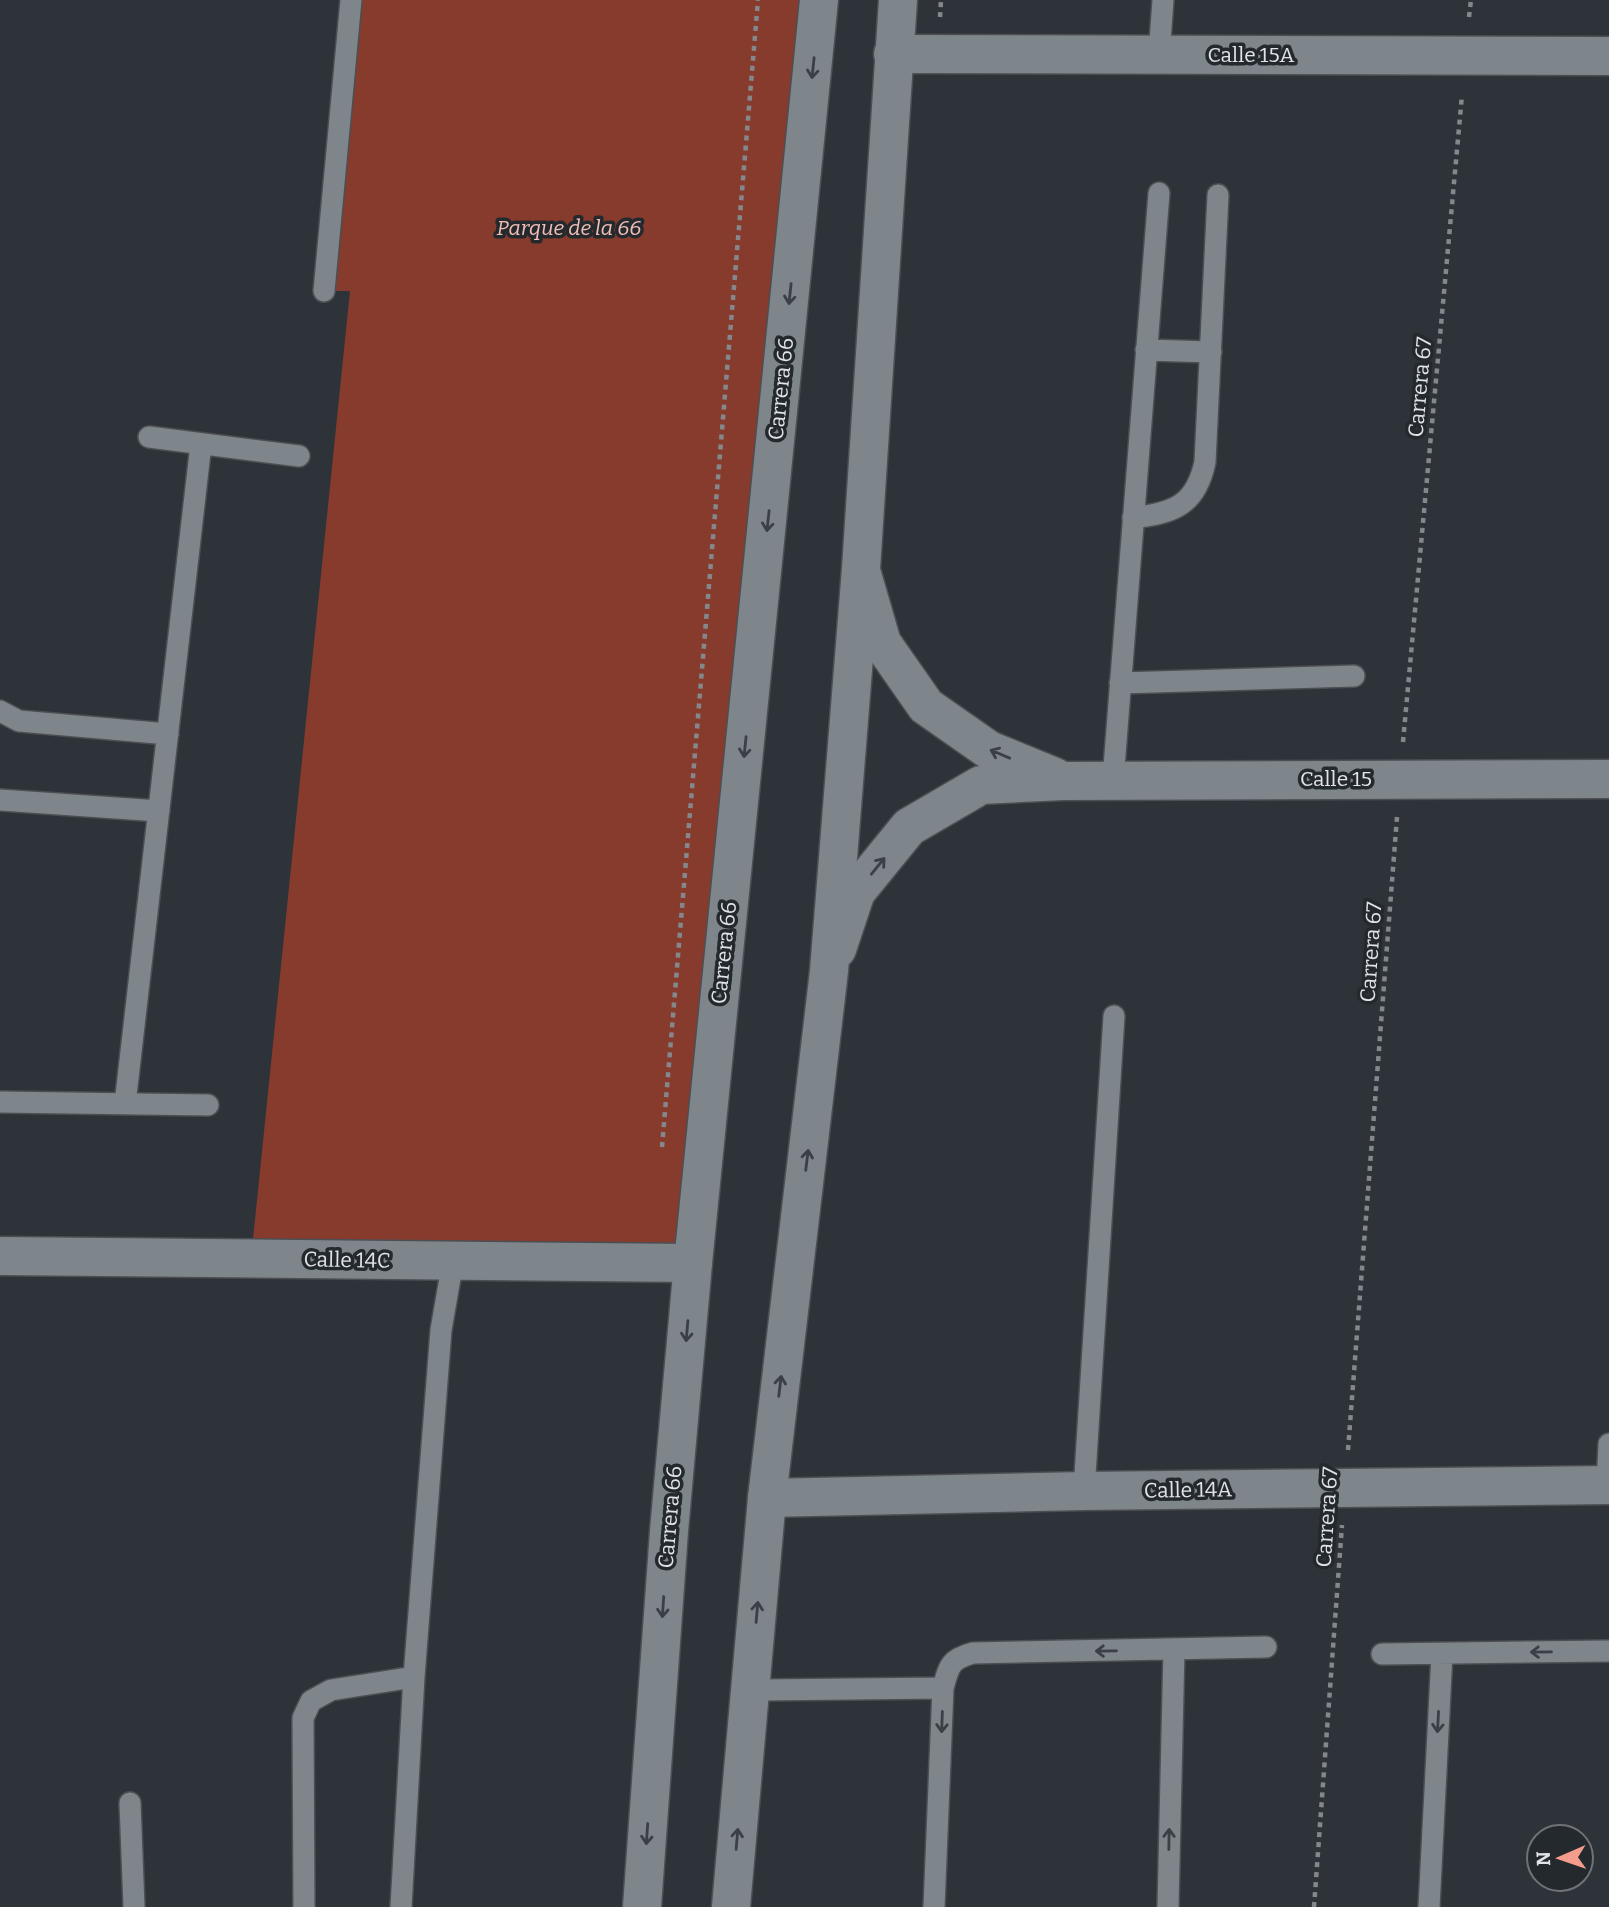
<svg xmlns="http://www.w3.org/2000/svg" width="1609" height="1907" font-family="Bitter,serif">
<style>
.green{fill:#873b2d}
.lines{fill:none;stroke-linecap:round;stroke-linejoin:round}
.service-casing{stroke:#4b4f54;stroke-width:24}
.minor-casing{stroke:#4b4f54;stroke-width:41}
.secondary-casing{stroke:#4b4f54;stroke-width:41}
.path{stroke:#84888d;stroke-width:4.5;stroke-dasharray:5 5;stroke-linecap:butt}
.service{stroke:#7e858b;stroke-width:21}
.minor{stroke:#7e858b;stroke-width:38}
.secondary{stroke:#7e858b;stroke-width:38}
.oneway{stroke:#3a4045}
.labels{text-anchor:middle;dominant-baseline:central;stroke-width:7;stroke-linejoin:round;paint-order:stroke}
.street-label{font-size:21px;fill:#e0e3e7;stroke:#24292e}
.park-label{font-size:21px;font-style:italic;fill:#f1bfb5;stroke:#24292e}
</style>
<rect width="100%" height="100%" fill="#2e3339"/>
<path class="green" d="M 351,0 L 819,0 L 693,1263 L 251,1259 L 350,291 L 324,291 Z"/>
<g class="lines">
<defs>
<path id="service" d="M 1159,55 L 1163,0
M 324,291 L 351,0
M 1146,350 L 1211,352
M 149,437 L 299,456
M 1133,518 C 1174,513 1196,505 1205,462 L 1218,195
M 1120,683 L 1354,676
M 0,711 L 19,721 L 168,734
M 1113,780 L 1159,193
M 0,800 L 159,811
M 0,1102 L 208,1105
M 125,1104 L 201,444
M 1607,1485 L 1609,1444
M 1084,1491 L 1114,1016
M 1382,1654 L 1609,1651
M 751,1690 L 943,1688
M 130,1803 L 134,1907
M 304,1907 L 303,1718 L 311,1701 L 331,1690 L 414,1677
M 401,1907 L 414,1677 L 441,1330 L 453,1261
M 934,1907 L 943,1688 C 949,1666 950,1659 973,1653 L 1266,1647
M 1168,1907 L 1174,1649
M 1429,1907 L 1442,1654"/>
<path id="minor" d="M 893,54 L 1609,56
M 862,574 L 882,643 L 926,706 L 989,750 L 1055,777
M 837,949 L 856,892 L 909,827 L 981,785 L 1063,781 L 1609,779
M 0,1256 L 693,1263
M 767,1498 L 1084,1491 L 1609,1485"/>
<path id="secondary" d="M 642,1907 L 669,1531 L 693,1263 L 819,0
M 731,1907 L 767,1498 L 829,971 L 861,569 L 898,0"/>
</defs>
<use href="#service" class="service-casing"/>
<use href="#minor" class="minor-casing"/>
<use href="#secondary" class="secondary-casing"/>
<path class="path" d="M 940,17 L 941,0
M 1469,17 L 1471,0
M 1403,742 L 1462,95
M 662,1147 L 758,0
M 1348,1450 L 1397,817
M 1314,1907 L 1342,1525"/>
<use href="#service" class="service"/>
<use href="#minor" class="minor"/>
<use href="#secondary" class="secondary"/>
</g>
<defs><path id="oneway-shaft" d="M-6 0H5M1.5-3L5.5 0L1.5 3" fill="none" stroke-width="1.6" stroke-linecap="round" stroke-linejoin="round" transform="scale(1.75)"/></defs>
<g class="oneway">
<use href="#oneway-shaft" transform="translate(813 68) rotate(96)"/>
<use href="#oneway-shaft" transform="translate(790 294) rotate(96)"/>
<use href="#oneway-shaft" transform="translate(768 521) rotate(96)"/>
<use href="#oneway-shaft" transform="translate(745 747) rotate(96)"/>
<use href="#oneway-shaft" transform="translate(1000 754) rotate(-157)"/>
<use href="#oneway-shaft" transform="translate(878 866) rotate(-51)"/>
<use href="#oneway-shaft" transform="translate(807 1160) rotate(-83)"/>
<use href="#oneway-shaft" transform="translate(687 1331) rotate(95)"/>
<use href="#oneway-shaft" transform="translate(780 1386) rotate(-83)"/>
<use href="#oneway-shaft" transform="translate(663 1607) rotate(94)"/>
<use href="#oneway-shaft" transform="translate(757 1612) rotate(-85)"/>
<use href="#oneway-shaft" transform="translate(1106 1651) rotate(179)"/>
<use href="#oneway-shaft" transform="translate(1541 1652) rotate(179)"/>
<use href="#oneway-shaft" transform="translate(942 1722) rotate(92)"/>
<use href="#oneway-shaft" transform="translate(1438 1722) rotate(93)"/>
<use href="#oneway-shaft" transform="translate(647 1834) rotate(94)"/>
<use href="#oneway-shaft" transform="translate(737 1839) rotate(-85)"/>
<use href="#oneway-shaft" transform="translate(1169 1839) rotate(-89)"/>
</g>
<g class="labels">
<g class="street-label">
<text x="1251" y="55">Calle 15A</text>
<text transform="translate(1420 387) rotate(-85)">Carrera 67</text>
<text transform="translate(781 389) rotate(-84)">Carrera 66</text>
<text x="1336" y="779">Calle 15</text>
<text transform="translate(1371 952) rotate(-86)">Carrera 67</text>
<text transform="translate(724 953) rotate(-84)">Carrera 66</text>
<text transform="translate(347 1260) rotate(1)">Calle 14C</text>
<text transform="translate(1188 1490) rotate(-1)">Calle 14A</text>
<text transform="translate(670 1517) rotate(-85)">Carrera 66</text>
<text transform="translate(1327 1517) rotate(-86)">Carrera 67</text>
</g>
<g class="park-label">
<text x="569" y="228">Parque de la 66</text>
</g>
</g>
<g transform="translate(1560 1858) rotate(268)"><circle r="33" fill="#24292e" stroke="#6f7378" stroke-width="2"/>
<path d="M0-5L12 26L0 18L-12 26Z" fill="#f49d8c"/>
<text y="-10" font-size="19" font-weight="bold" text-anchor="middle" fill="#e0e3e7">N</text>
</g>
</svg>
